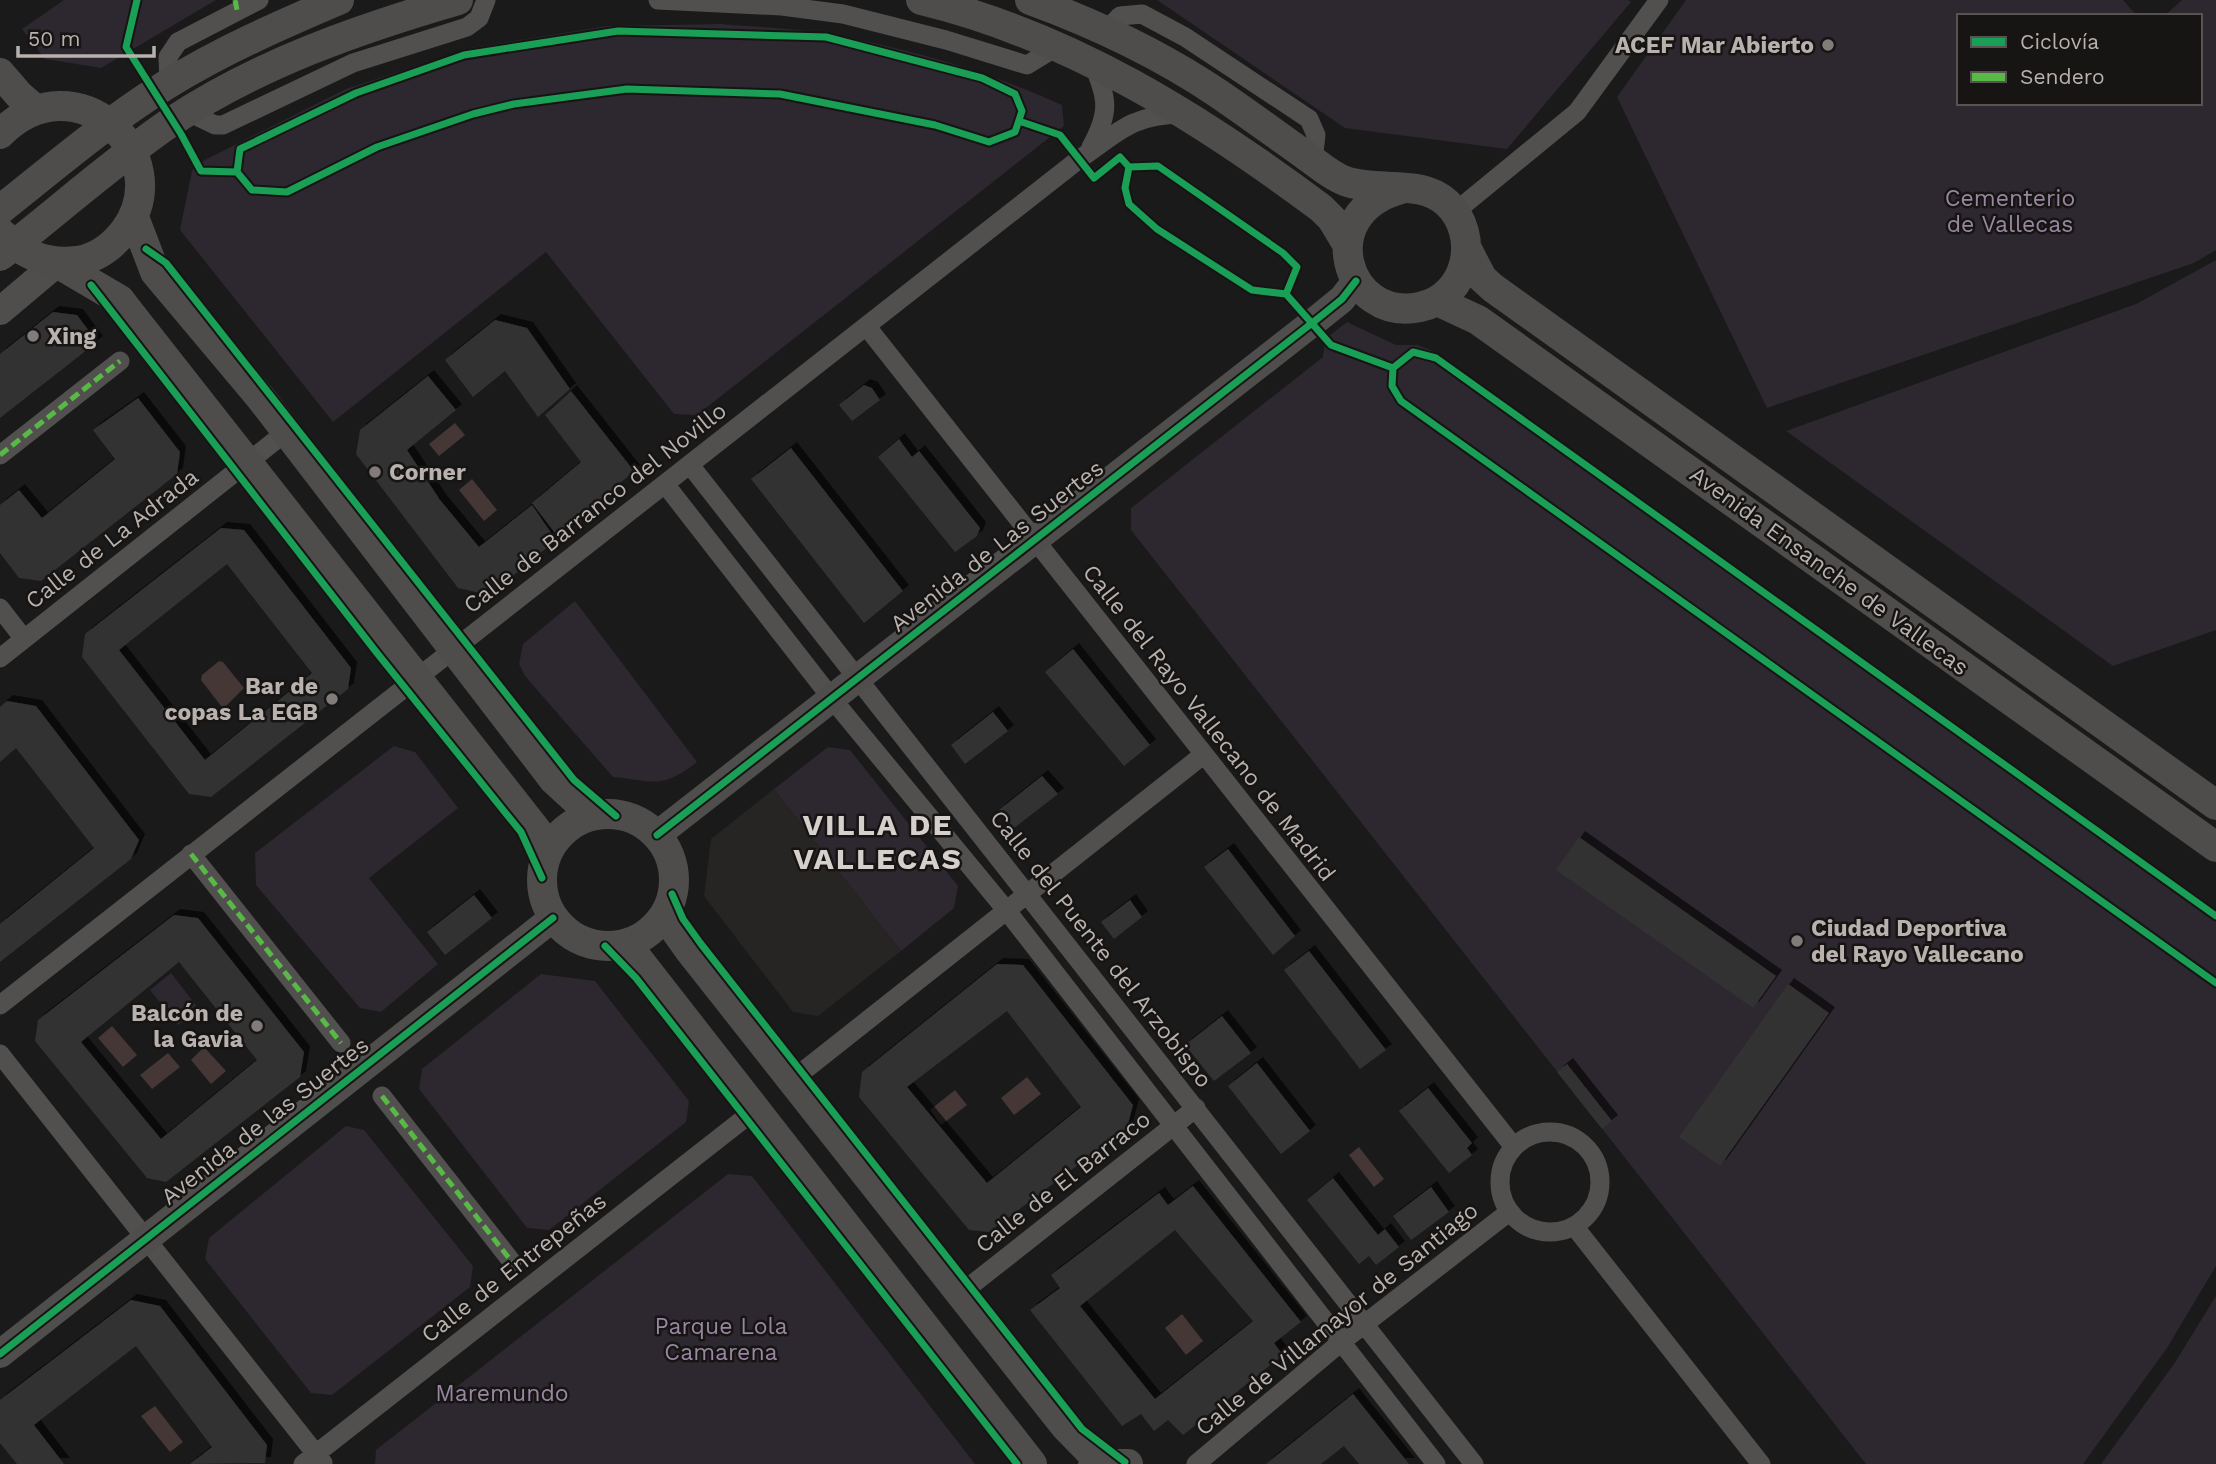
<svg xmlns="http://www.w3.org/2000/svg" width="2216" height="1464" font-family="'Work Sans',sans-serif">
<style>
.built{fill:#262524}
.green{fill:#2d272f}
.water{fill:#453736}
.building{fill:#323232;fill-rule:evenodd;filter:url(#shadow)}
.lines{fill:none;stroke-linecap:round;stroke-linejoin:round}
.street{stroke:#52504f;stroke-width:19}
.secondary{stroke:#504e4d;stroke-width:28}
.primary{stroke:#4e4d4c;stroke-width:30}
.quiet{stroke:#58b947;stroke-width:5;stroke-dasharray:10 5;stroke-linecap:butt}
.cycleway-casing{stroke:#161514;stroke-width:11}
.cycleway{stroke:#1a9f57;stroke-width:7}
.poi-dot{fill:#817c7a;stroke:#161514;stroke-width:2.5}
.labels{text-anchor:middle;dominant-baseline:central;stroke-width:5;stroke-linejoin:round;paint-order:stroke}
.poi-label{font-size:23px;font-weight:bold;fill:#b9b1ad;stroke:#161514;text-anchor:end}
.park-label{font-size:23px;fill:#9986a2;stroke:#161514}
.street-label{font-size:23px;fill:#b9b1ad;stroke:#161514}
.district-label{font-size:30px;font-weight:bold;letter-spacing:2px;fill:#d6d0cd;stroke:#161514}
</style>
<defs>
<filter id="shadow"><feDropShadow dx="6" dy="-6" stdDeviation="0" flood-color="#0009"/></filter>
</defs>
<rect width="100%" height="100%" fill="#1a1a1a"/>
<path class="built" d="M 774,789 L 901,951 L 818,1016 L 793,1012 L 704,896 L 711,839 Z"/>
<path class="green" d="M 64,0 L 216,0 L 101,68 L 45,59 L 22,29 Z
M 1157,0 L 1628,0 L 1631,2 L 1507,149 L 1345,128 Z
M 1686,0 L 2123,0 L 2137,16 L 1959,16 L 1959,103 L 2200,103 L 2200,16 L 2164,16 L 2182,0 L 2216,0 L 2216,250 L 2194,263 L 1767,408 L 1617,97 Z
M 721,24 C 756,27 793,28 827,34 C 908,48 987,71 1062,105 L 1064,126 L 697,415 L 674,414 L 546,252 L 333,422 L 180,230 L 192,171 L 197,164 L 346,89 L 471,48 L 607,26 Z
M 2216,260 L 2216,630 L 2113,666 L 1786,431 L 2136,304 Z
M 1347,322 L 1396,345 L 1417,345 L 1431,350 L 1438,364 L 1499,409 L 2216,921 L 2216,1266 L 2167,1348 L 2083,1464 L 1866,1464 L 1131,530 L 1131,508 L 1323,357 L 1325,339 Z
M 575,601 L 697,762 C 661,790 655,781 613,777 L 525,676 L 519,664 L 523,644 Z
M 394,746 L 415,752 L 458,808 L 369,878 L 438,964 L 381,1012 L 360,1008 L 256,885 L 255,853 Z
M 828,747 L 850,750 L 958,886 L 954,908 L 901,951 L 774,789 Z
M 171,973 L 199,1009 L 178,1025 L 150,990 Z
M 541,974 L 595,981 L 689,1101 L 686,1122 L 549,1230 L 527,1228 L 419,1089 L 422,1069 Z
M 346,1126 L 364,1130 L 473,1266 L 470,1287 L 332,1395 L 311,1393 L 205,1259 L 209,1238 Z
M 728,1174 L 752,1176 L 975,1464 L 375,1464 L 376,1450 Z
M 2216,1296 L 2216,1464 L 2101,1464 L 2174,1364 Z"/>
<path class="water" d="M 455,423 L 465,435 L 439,456 L 429,444 Z
M 472,479 L 497,510 L 484,521 L 459,490 Z
M 219,661 L 223,662 L 244,688 L 226,706 L 221,706 L 201,680 L 202,675 Z
M 112,1026 L 137,1055 L 123,1067 L 98,1038 Z
M 204,1047 L 226,1071 L 211,1084 L 191,1060 Z
M 168,1053 L 180,1067 L 152,1089 L 140,1075 Z
M 1027,1077 L 1041,1094 L 1014,1115 L 1001,1098 Z
M 955,1090 L 967,1105 L 941,1125 L 930,1110 Z
M 1359,1147 L 1384,1179 L 1374,1187 L 1349,1155 Z
M 1182,1314 L 1203,1341 L 1186,1355 L 1165,1328 Z
M 155,1406 L 183,1442 L 170,1452 L 141,1416 Z"/>
<path class="building" d="M 53,312 L 77,315 L 97,342 L 0,418 L 0,354 Z
M 495,320 L 527,328 L 570,389 L 538,417 L 505,371 L 473,397 L 445,360 Z
M 428,376 L 456,410 L 407,450 L 440,500 L 479,547 L 532,505 L 556,540 L 490,595 L 458,588 L 356,454 L 360,430 Z
M 864,385 L 872,388 L 880,400 L 852,421 L 839,405 Z
M 571,391 L 634,471 L 558,537 L 532,503 L 581,462 L 545,415 Z
M 138,398 L 180,452 L 177,474 L 41,581 L 19,578 L 0,553 L 0,505 L 19,490 L 42,518 L 115,459 L 93,430 Z
M 899,439 L 912,457 L 919,451 L 980,528 L 977,536 L 955,552 L 878,457 Z
M 791,448 L 903,591 L 864,623 L 751,479 Z
M 221,528 L 244,530 L 351,668 L 348,689 L 211,797 L 189,794 L 82,657 L 85,634 ZM 227,564 L 312,673 L 205,760 L 119,650 Z
M 1073,649 L 1150,745 L 1124,766 L 1045,672 Z
M 7,701 L 36,706 L 139,840 L 131,859 L 0,962 L 0,924 L 94,848 L 16,748 L 0,762 L 0,707 Z
M 993,712 L 1008,731 L 965,764 L 951,745 Z
M 1042,776 L 1058,794 L 1014,828 L 999,810 Z
M 1579,837 L 1776,976 L 1753,1008 L 1556,870 Z
M 1228,849 L 1295,936 L 1273,955 L 1204,867 Z
M 474,895 L 492,918 L 445,955 L 427,932 Z
M 1130,900 L 1142,917 L 1114,939 L 1101,922 Z
M 174,915 L 198,918 L 304,1052 L 300,1077 L 166,1182 L 147,1178 L 35,1041 L 38,1020 ZM 179,962 L 257,1060 L 161,1139 L 81,1042 Z
M 1309,951 L 1386,1050 L 1360,1069 L 1284,970 Z
M 997,964 L 1023,965 L 1133,1105 L 1127,1128 L 989,1232 L 969,1230 L 859,1097 L 862,1072 ZM 1007,1011 L 1081,1107 L 987,1183 L 907,1087 Z
M 1788,984 L 1829,1013 L 1720,1166 L 1679,1137 Z
M 1222,1016 L 1251,1053 L 1214,1081 L 1185,1045 Z
M 1257,1063 L 1310,1131 L 1281,1154 L 1228,1086 Z
M 1567,1064 L 1612,1121 L 1602,1129 L 1557,1072 Z
M 1428,1088 L 1472,1143 L 1467,1148 L 1472,1155 L 1449,1173 L 1399,1111 Z
M 1333,1178 L 1378,1235 L 1385,1229 L 1399,1247 L 1376,1265 L 1369,1256 L 1359,1264 L 1307,1200 Z
M 1193,1186 L 1301,1322 L 1274,1343 L 1283,1355 L 1183,1435 L 1168,1420 L 1154,1431 L 1141,1414 L 1122,1426 L 1030,1310 L 1060,1288 L 1051,1275 L 1159,1193 L 1168,1205 ZM 1175,1230 L 1253,1321 L 1155,1399 L 1080,1306 Z
M 1431,1187 L 1449,1212 L 1411,1240 L 1393,1216 Z
M 131,1300 L 160,1306 L 267,1445 L 265,1463 L 190,1464 L 212,1447 L 136,1346 L 34,1425 L 64,1464 L 17,1464 L 0,1443 L 0,1400 Z
M 1353,1394 L 1409,1464 L 1359,1464 L 1344,1446 L 1321,1464 L 1266,1464 Z"/>
<g class="lines">
<path class="street" d="M 658,0 L 782,6 L 843,14 L 946,40 L 1027,65 L 1058,46
M 1106,31 L 1120,16 L 1142,14 L 1185,37 L 1309,119 L 1316,135 L 1313,161
M 169,83 L 168,57 L 178,42 L 259,0
M 188,112 L 215,125 L 223,125 L 353,63 L 467,27 L 479,18 L 486,0
M 1091,147 C 1111,111 1107,99 1093,63
M 1455,212 L 1577,112 L 1659,0
M 867,327 L 1514,1147
M 0,455 L 120,361
M 690,465 L 1474,1464
M 665,484 L 833,700 L 1007,911 L 1436,1464
M 0,608 L 24,639
M 0,658 L 286,432
M 191,854 L 341,1043
M 0,1005 L 1078,160 C 1118,133 1130,115 1181,114
M 0,1054 L 323,1463
M 792,1080 L 1203,755
M 382,1096 L 512,1262
M1500 1182a50 50 0 1 1 100 0a50 50 0 1 1-100 0Z
M 1574,1226 L 1761,1464
M 960,1294 L 1196,1108
M 303,1464 L 755,1110
M 1196,1464 L 1340,1343 L 1509,1212"/>
<path class="secondary" d="M 0,311 L 57,263
M 657,835 L 1321,316 L 1342,299 L 1356,281
M 0,1354 L 553,918"/>
<path class="primary" d="M 921,0 C 1070,36 1199,117 1321,208 L 1332,219 L 1347,244
M 1030,0 C 1096,24 1161,55 1219,94 C 1248,114 1277,135 1305,155 C 1318,164 1331,176 1345,181 C 1378,193 1420,178 1447,203 C 1481,235 1468,297 1420,307 C 1346,323 1312,213 1401,189
M 0,73 L 19,95 L 35,109
M 0,134 C 76,57 179,156 125,230 C 113,246 97,258 77,261 C 45,265 22,254 0,232
M 0,210 C 54,167 108,121 166,85 C 221,51 280,25 339,0
M 134,217 L 155,272 L 260,397 L 554,780 L 592,815
M 1467,249 L 1482,278 L 1493,288 L 2216,805
M 0,256 C 57,212 111,163 171,122 C 258,64 358,29 458,0
M 57,263 L 120,300 L 126,308 L 537,831 L 546,856
M 1437,301 L 1478,320 L 2216,847
M542 880a66 66 0 1 1 132 0a66 66 0 1 1-132 0Z
M 668,908 L 673,927 L 690,951 L 1065,1426 L 1100,1462
M 618,946 L 638,959 L 1032,1464
M 1093,1464 L 1128,1464"/>
<path class="quiet" d="M 235,0 L 237,10
M 0,455 L 120,361
M 191,854 L 341,1043
M 382,1096 L 512,1262"/>
<defs>
<path id="cycleway" d="M 137,0 L 126,47 L 181,134 L 201,171 L 237,172
M 618,31 L 826,37 L 982,78 L 1015,94 L 1022,111 L 1015,132 L 989,142 L 935,125 L 780,94 L 627,89 L 514,104 L 473,114 L 377,147 L 287,192 L 252,190 L 237,172 L 240,149 L 356,93 L 464,55 Z
M 1019,121 L 1060,135 L 1094,178 L 1120,157 L 1129,167
M 1158,166 L 1283,253 L 1297,267 L 1286,294 L 1252,290 L 1157,229 L 1129,204 L 1125,188 L 1129,167 Z
M 146,249 L 166,263 L 574,780 L 616,816
M 91,285 L 377,653 L 508,816 L 521,832 L 542,878
M 1286,294 L 1331,345 L 1393,368
M 657,835 L 1321,316 L 1342,299 L 1356,281
M 672,894 L 683,919 L 701,944 L 1082,1429 L 1125,1462
M 2216,916 L 1436,358 L 1413,352 L 1393,368 L 1392,386 L 1401,401 L 2216,983
M 605,946 L 636,978 L 1017,1464
M 0,1354 L 553,918"/>
</defs>
<use href="#cycleway" class="cycleway-casing"/>
<use href="#cycleway" class="cycleway"/>
</g>
<g class="poi-dot">
<circle cx="1828" cy="45" r="7"/>
<circle cx="33" cy="336" r="7"/>
<circle cx="375" cy="472" r="7"/>
<circle cx="332" cy="699" r="7"/>
<circle cx="1797" cy="941" r="7"/>
<circle cx="257" cy="1026" r="7"/>
</g>
<g class="labels">
<g class="poi-label">
<text x="1814" y="45">ACEF Mar Abierto</text>
<text x="47" y="336" text-anchor="start">Xing</text>
<text x="389" y="472" text-anchor="start">Corner</text>
<text x="318" y="686">Bar de<tspan x="318" dy="26">copas La EGB</tspan></text>
<text x="1811" y="928" text-anchor="start">Ciudad Deportiva<tspan x="1811" dy="26">del Rayo Vallecano</tspan></text>
<text x="243" y="1013">Balcón de<tspan x="243" dy="26">la Gavia</tspan></text>
</g>
<g class="park-label">
<text x="2010" y="198">Cementerio<tspan x="2010" dy="26">de Vallecas</tspan></text>
<text x="721" y="1326">Parque Lola<tspan x="721" dy="26">Camarena</tspan></text>
<text x="502" y="1393">Maremundo</text>
</g>
<g class="street-label">
<text transform="translate(595 508) rotate(-38)">Calle de Barranco del Novillo</text>
<text transform="translate(112 539) rotate(-38)">Calle de La Adrada</text>
<text transform="translate(997 546) rotate(-38)">Avenida de Las Suertes</text>
<text transform="translate(1829 571) rotate(36)">Avenida Ensanche de Vallecas</text>
<text transform="translate(1209 723) rotate(52)">Calle del Rayo Vallecano de Madrid</text>
<text transform="translate(1101 949) rotate(52)">Calle del Puente del Arzobispo</text>
<text transform="translate(265 1121) rotate(-38)">Avenida de las Suertes</text>
<text transform="translate(1063 1182) rotate(-38)">Calle de El Barraco</text>
<text transform="translate(514 1268) rotate(-38)">Calle de Entrepeñas</text>
<text transform="translate(1337 1319) rotate(-39)">Calle de Villamayor de Santiago</text>
</g>
<g class="district-label">
<text x="878" y="824">VILLA DE<tspan x="878" dy="34">VALLECAS</tspan></text>
</g>
</g>
<rect x="1957" y="14" width="245" height="91" fill="#161514" stroke="#575351" stroke-width="2"/>
<rect x="1971" y="37" width="35" height="10" fill="#1a9f57" stroke="#575351" stroke-width="2"/>
<text x="2020" y="49" font-size="21" fill="#b9b1ad">Ciclovía</text>
<rect x="1971" y="72" width="35" height="10" fill="#58b947" stroke="#575351" stroke-width="2"/>
<text x="2020" y="84" font-size="21" fill="#b9b1ad">Sendero</text>
<path d="M18 46v10h136v-10" fill="none" stroke="#b9b1ad" stroke-width="3.5"/>
<text x="28" y="46" font-size="21" fill="#b9b1ad" stroke="#161514" stroke-width="5" paint-order="stroke">50 m</text>
</svg>
